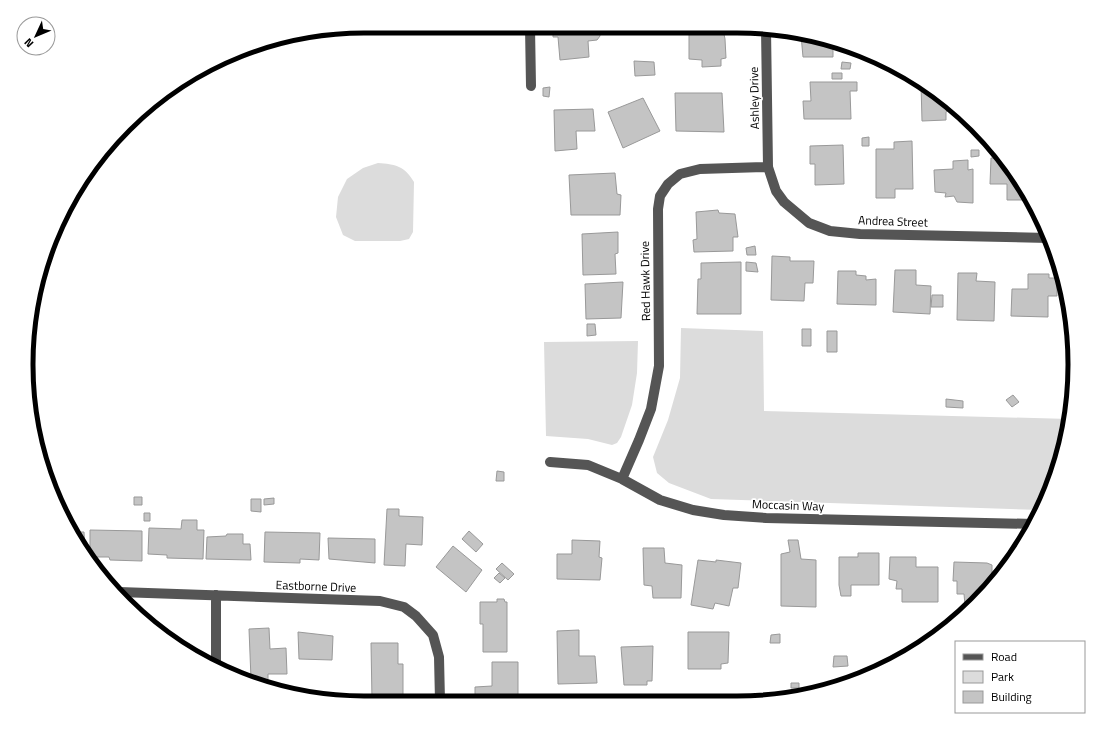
<svg xmlns="http://www.w3.org/2000/svg" width="1101" height="729" font-family="'Titillium Web',sans-serif">
<style>
.green{fill:#dcdcdc}
.building{fill:#c4c4c4;stroke:#999}
.lines{fill:none;stroke-linecap:round;stroke-linejoin:round}
.minor{stroke:#555;stroke-width:10}
.labels{text-anchor:middle;dominant-baseline:central;stroke-width:3.5;stroke-linejoin:round;paint-order:stroke}
.street-label{font-size:12px;fill:#000;stroke:#fff}
.rim{fill:none;stroke:#000;stroke-width:5}
</style>
<rect width="100%" height="100%" fill="#fff"/>
<path class="green" d="M 378,163 C 395,164 405,166 414,182 L 413,232 L 409,239 L 400,241 L 355,241 L 343,235 L 336,217 L 338,197 L 347,179 L 363,168 Z
M 681,328 L 763,331 L 764,411 L 1070,419 L 1057,474 L 1040,510 L 711,499 L 669,483 L 657,473 L 653,457 L 668,420 L 680,378 Z
M 638,341 L 637,373 L 632,405 L 621,437 L 617,443 L 612,445 L 588,439 L 546,436 L 544,342 Z"/>
<path class="building" d="M 553,27 L 596,28 L 600,31 L 600,36 L 597,40 L 588,41 L 589,57 L 560,60 L 558,37 L 553,37 Z
M 689,28 L 723,29 L 725,39 L 726,58 L 721,59 L 721,66 L 702,67 L 702,60 L 689,59 Z
M 801,35 L 833,45 L 833,57 L 803,57 Z
M 634,61 L 654,62 L 655,75 L 635,76 Z
M 842,62 L 851,63 L 850,69 L 841,69 Z
M 832,73 L 842,73 L 842,79 L 832,79 Z
M 810,82 L 857,82 L 857,91 L 850,91 L 851,119 L 804,119 L 803,101 L 811,101 Z
M 921,84 L 949,103 L 950,109 L 946,112 L 946,120 L 922,121 Z
M 550,87 L 549,97 L 543,96 L 543,88 Z
M 675,93 L 722,93 L 724,132 L 676,131 Z
M 643,98 L 660,131 L 623,148 L 608,112 Z
M 593,109 L 595,131 L 576,131 L 577,149 L 555,151 L 554,110 Z
M 869,137 L 869,146 L 862,146 L 862,138 Z
M 912,141 L 913,189 L 895,189 L 895,198 L 876,198 L 876,149 L 894,149 L 894,142 Z
M 843,145 L 844,184 L 815,185 L 815,164 L 810,164 L 810,146 Z
M 971,150 L 979,150 L 979,156 L 971,157 Z
M 991,158 L 1005,159 L 1027,194 L 1027,200 L 1007,200 L 1007,184 L 990,184 Z
M 968,160 L 968,170 L 973,169 L 973,203 L 957,202 L 954,196 L 945,197 L 946,193 L 935,192 L 934,170 L 953,169 L 953,161 Z
M 615,173 L 617,194 L 621,195 L 620,215 L 571,215 L 569,175 Z
M 718,210 L 719,213 L 735,214 L 738,237 L 733,237 L 733,251 L 694,252 L 693,240 L 697,239 L 696,212 Z
M 618,232 L 618,253 L 615,254 L 616,274 L 583,275 L 582,234 Z
M 755,246 L 756,255 L 747,255 L 746,248 Z
M 772,256 L 790,257 L 790,261 L 814,261 L 813,283 L 805,283 L 804,301 L 771,300 Z
M 741,262 L 741,314 L 697,314 L 698,279 L 701,279 L 701,263 Z
M 746,262 L 756,263 L 758,272 L 746,271 Z
M 895,270 L 916,270 L 916,285 L 931,286 L 930,314 L 893,312 Z
M 838,271 L 856,271 L 856,275 L 866,276 L 866,280 L 876,279 L 876,305 L 837,304 Z
M 958,273 L 977,273 L 976,281 L 995,282 L 994,321 L 957,320 Z
M 1028,274 L 1049,274 L 1049,278 L 1057,278 L 1057,296 L 1048,296 L 1048,317 L 1011,316 L 1012,289 L 1028,289 Z
M 623,282 L 621,318 L 586,319 L 585,284 Z
M 932,295 L 943,295 L 943,307 L 931,307 Z
M 587,324 L 595,324 L 596,335 L 587,336 Z
M 802,329 L 811,329 L 811,346 L 802,346 Z
M 827,331 L 837,331 L 837,352 L 827,352 Z
M 1013,395 L 1019,402 L 1012,407 L 1006,400 Z
M 946,399 L 963,401 L 963,408 L 946,407 Z
M 497,471 L 504,472 L 504,481 L 496,481 Z
M 134,497 L 142,497 L 142,505 L 134,505 Z
M 274,498 L 274,504 L 264,505 L 264,499 Z
M 251,499 L 261,499 L 261,512 L 251,511 Z
M 387,509 L 399,509 L 399,516 L 423,517 L 422,545 L 406,544 L 405,566 L 384,565 Z
M 144,513 L 150,513 L 150,521 L 144,521 Z
M 182,520 L 197,520 L 197,530 L 204,530 L 203,559 L 167,558 L 167,555 L 148,554 L 149,528 L 181,529 Z
M 90,530 L 142,531 L 142,561 L 110,560 L 109,557 L 90,557 Z
M 469,531 L 483,544 L 476,552 L 462,539 Z
M 71,532 L 84,532 L 85,551 L 71,534 Z
M 265,532 L 320,533 L 319,560 L 300,559 L 300,563 L 264,562 Z
M 227,534 L 243,534 L 243,544 L 250,544 L 251,560 L 206,559 L 207,537 L 226,536 Z
M 328,538 L 375,539 L 375,563 L 329,559 Z
M 572,540 L 600,541 L 599,557 L 602,558 L 600,580 L 557,579 L 557,554 L 572,554 Z
M 788,540 L 798,540 L 801,559 L 816,560 L 816,607 L 781,606 L 781,554 L 790,552 Z
M 453,546 L 482,570 L 466,592 L 436,567 Z
M 643,548 L 664,548 L 665,563 L 682,565 L 681,598 L 653,598 L 652,586 L 644,585 Z
M 858,553 L 879,553 L 879,585 L 851,585 L 851,596 L 841,596 L 839,585 L 839,557 L 858,557 Z
M 890,557 L 916,557 L 916,567 L 938,567 L 938,602 L 902,602 L 902,589 L 896,589 L 897,581 L 889,579 Z
M 698,560 L 716,562 L 716,560 L 741,563 L 738,588 L 733,588 L 729,606 L 715,603 L 713,609 L 691,605 Z
M 954,562 L 987,563 L 992,565 L 992,587 L 972,605 L 965,605 L 964,594 L 957,594 L 957,581 L 953,581 Z
M 502,563 L 514,574 L 508,580 L 496,569 Z
M 499,573 L 505,578 L 500,583 L 494,578 Z
M 497,599 L 504,599 L 505,602 L 507,602 L 507,652 L 483,652 L 483,624 L 480,624 L 480,602 L 497,602 Z
M 269,628 L 270,649 L 286,648 L 287,674 L 268,674 L 268,681 L 258,681 L 251,679 L 249,629 Z
M 579,630 L 579,656 L 595,656 L 597,683 L 558,684 L 557,631 Z
M 298,632 L 333,636 L 332,660 L 299,659 Z
M 688,632 L 729,632 L 728,663 L 721,664 L 721,669 L 688,669 Z
M 780,634 L 780,643 L 770,643 L 771,635 Z
M 371,643 L 398,643 L 398,664 L 403,664 L 403,700 L 372,700 Z
M 653,646 L 652,681 L 647,681 L 647,685 L 624,685 L 621,647 Z
M 834,656 L 847,656 L 848,666 L 833,667 Z
M 889,659 L 898,659 L 898,661 L 889,666 Z
M 492,662 L 518,662 L 518,701 L 475,701 L 475,687 L 492,686 Z
M 791,683 L 799,683 L 799,688 L 791,688 Z
M 813,686 L 820,686 L 820,692 L 813,693 Z"/>
<g class="lines">
<path class="minor" d="M 530,27 L 531,86
M 766,29 L 768,167 L 776,191 L 784,202 L 809,223 L 830,231 L 860,234 L 1049,238
M 550,462 L 588,465 L 622,479 L 660,500 L 693,510 L 724,515 L 766,518 L 1034,524
M 622,479 L 639,440 L 651,409 L 659,366 L 658,209 L 660,196 L 668,184 L 680,174 L 700,169 L 768,167
M 119,592 L 380,601 L 404,607 L 416,616 L 433,635 L 439,657 L 440,701
M 216,668 L 216,595"/>
</g>
<g class="labels">
<g class="street-label">
<text transform="translate(754 98) rotate(-91)">Ashley Drive</text>
<text transform="translate(893 221) rotate(2)">Andrea Street</text>
<text transform="translate(645 281) rotate(-91)">Red Hawk Drive</text>
<text transform="translate(788 505) rotate(2)">Moccasin Way</text>
<text transform="translate(316 586) rotate(2)">Eastborne Drive</text>
</g>
</g>
<path d="M0 0H1101V729H0ZM364 33H737A331 331 0 0 1 1068 364V365A331 331 0 0 1 737 696H364A331 331 0 0 1 33 365V364A331 331 0 0 1 364 33Z" fill="#fff" fill-rule="evenodd"/>
<path class="rim" d="M364 33H737A331 331 0 0 1 1068 364V365A331 331 0 0 1 737 696H364A331 331 0 0 1 33 365V364A331 331 0 0 1 364 33Z"/>
<rect x="955" y="641" width="130" height="72" fill="#ffffff" stroke="#999999"/>
<rect x="963" y="654" width="20" height="6" fill="#555555" stroke="#999999"/>
<text x="991" y="661" font-size="12" fill="#000000">Road</text>
<rect x="963" y="671" width="20" height="12" fill="#dcdcdc" stroke="#999999"/>
<text x="991" y="681" font-size="12" fill="#000000">Park</text>
<rect x="963" y="691" width="20" height="12" fill="#c4c4c4" stroke="#999999"/>
<text x="991" y="701" font-size="12" fill="#000000">Building</text>
<g transform="translate(36 36) rotate(226)"><circle r="19" fill="#ffffff" stroke="#999999"/>
<path d="M0-3L7 15L0 10L-7 15Z" fill="#000000"/>
<text y="-6" font-size="11" font-weight="bold" text-anchor="middle" fill="#000000">N</text>
</g>
</svg>
